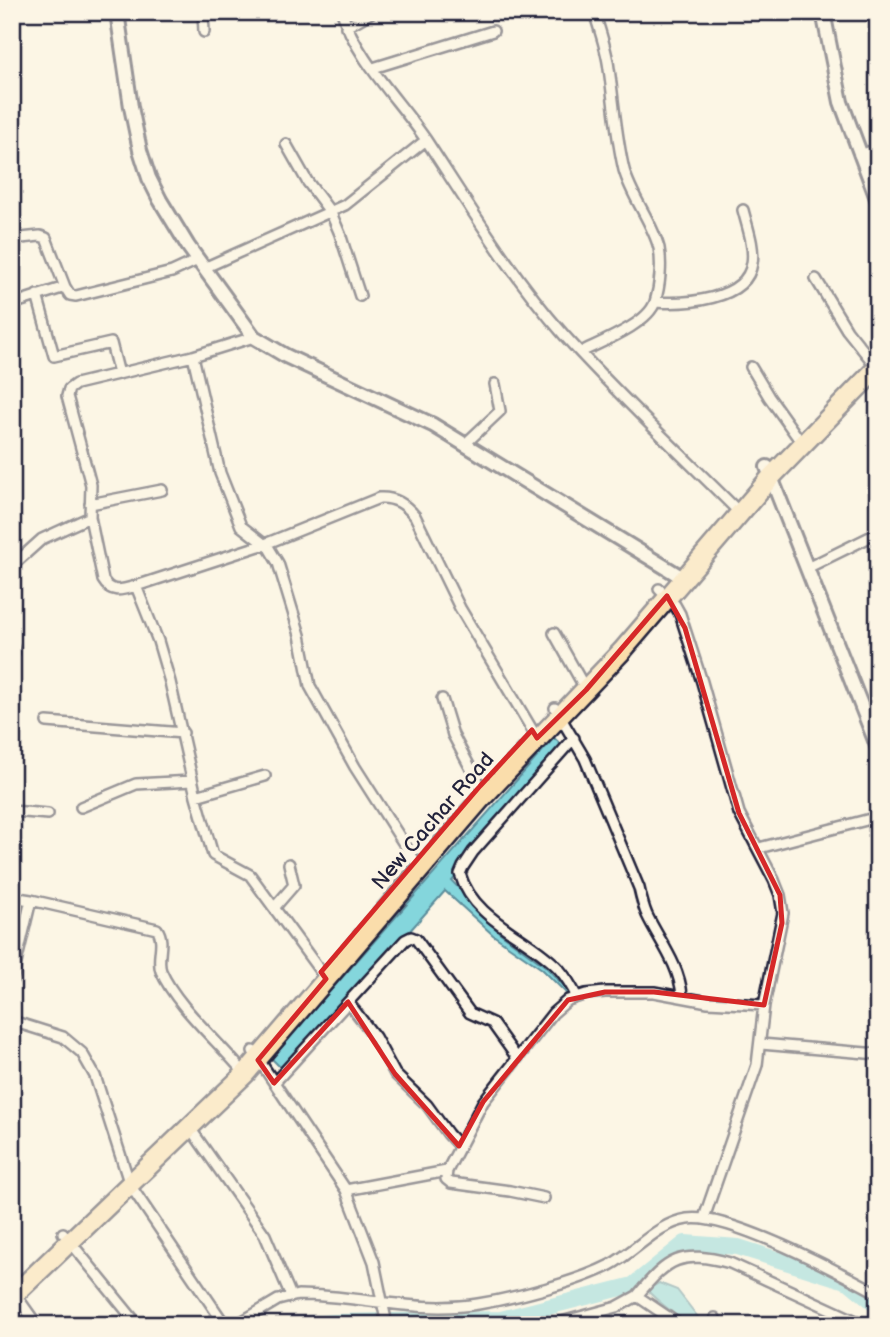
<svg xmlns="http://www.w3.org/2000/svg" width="890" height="1337" font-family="'Balsamiq Sans',sans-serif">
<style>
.water{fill:#84d6dc;stroke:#5d8e9c;stroke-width:2}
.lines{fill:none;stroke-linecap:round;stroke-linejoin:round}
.river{stroke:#84d6dc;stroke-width:16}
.street-casing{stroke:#22223b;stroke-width:14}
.secondary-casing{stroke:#22223b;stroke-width:18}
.highway-casing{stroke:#22223b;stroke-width:23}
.street{stroke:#fcf5e5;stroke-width:9}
.secondary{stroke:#fcf5e5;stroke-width:12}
.highway{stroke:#faddab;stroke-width:18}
.marked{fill:none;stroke:#d62828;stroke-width:5;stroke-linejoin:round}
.labels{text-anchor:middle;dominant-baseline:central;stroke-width:7;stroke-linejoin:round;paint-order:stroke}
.street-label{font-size:21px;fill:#22223b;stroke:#fcf5e5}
</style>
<rect width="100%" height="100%" fill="#fcf5e5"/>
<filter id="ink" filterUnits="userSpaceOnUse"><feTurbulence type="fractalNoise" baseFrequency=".0143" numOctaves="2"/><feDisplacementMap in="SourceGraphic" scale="14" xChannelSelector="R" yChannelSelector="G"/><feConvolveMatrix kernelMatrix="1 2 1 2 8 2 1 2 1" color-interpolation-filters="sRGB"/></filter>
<g filter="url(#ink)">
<path class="water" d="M 554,738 L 564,747 L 452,881 L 499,932 L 545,966 L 569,991 L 567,994 L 542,969 L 493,935 L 445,891 L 348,1001 L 282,1069 L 271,1058 Z
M 659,1283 L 677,1290 L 704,1325 L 686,1325 C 674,1311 659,1304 647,1290 Z"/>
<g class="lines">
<path class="river" d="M 292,1325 L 336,1322 L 501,1319 L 633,1285 L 685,1243 L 738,1247 L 849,1282 L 878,1306"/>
<defs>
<path id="street" d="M 203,12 L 204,32
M 342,12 C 356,59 399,100 426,140 C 470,207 511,275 564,335 C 620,397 681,454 740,513
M 346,27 L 372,12
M 373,68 L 493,31
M 286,144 L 307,181 L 331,213 L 340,234 L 360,296
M 12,147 L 13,147
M 859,155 L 878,149
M 12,239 L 40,236 L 46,238 L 65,287 L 70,295 L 76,296 L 172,272 L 198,260
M 204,268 L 345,205 L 426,140
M 816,279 L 847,330 L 871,360
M 37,295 L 54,356 L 111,343 L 119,374
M 655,302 C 684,304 747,301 752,263 C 755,247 747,226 743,210
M 12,304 L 65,287
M 581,352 C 601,342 648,324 655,302 C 660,286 662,264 659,248 C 652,221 632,198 624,170 C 616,137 614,103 609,69 C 607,50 600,31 594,12
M 193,356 L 220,473 L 241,526 L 269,548 L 278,563 L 300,635 L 310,686 L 355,767 L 420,869
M 751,367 L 769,397 L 796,435
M 464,445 L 500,411 L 495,384
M 876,500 L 878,507
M 90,504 L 162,490
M 90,517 L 103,580 C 111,594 122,590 136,586
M 12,566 L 42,539 L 90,517 L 91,485 L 67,396 L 69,389 L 76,384 L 193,356 L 254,337
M 807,568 L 878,533
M 659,589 L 675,605 L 680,614 L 702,682 L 739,813 L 774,880 L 780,895 L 783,913 L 764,1005 L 757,1065 L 704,1218
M 554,633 L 586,690
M 12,645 L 14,653
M 442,699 L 453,735 L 480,786
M 555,708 L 585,759 L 639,888 C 641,897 643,906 647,915 C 660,942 679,964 682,995
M 47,722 L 183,733
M 574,738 L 473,852 L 463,867 L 460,874 C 474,921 528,936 559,969 C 566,977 572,987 577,997
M 196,796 L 265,776
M 81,807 L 136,784 L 192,781
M 12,811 L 48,814
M 759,848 L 878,817
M 12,897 L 31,900 L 12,980
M 31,900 L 157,929 C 166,942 156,958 161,971 C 176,1006 221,1044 245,1074
M 274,908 L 294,885 L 289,864
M 326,979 L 250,875 L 213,855 L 196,796 L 170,682 L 158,641 L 136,586 L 265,544 L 379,498 C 395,497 405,504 415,516 L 460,608 L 537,738
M 348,1002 L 375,1037 L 395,1074 L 427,1105 L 448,1134 L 459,1146
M 12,1021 L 63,1037 L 82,1053 L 95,1076 L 130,1185 L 225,1325
M 761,1044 L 878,1054
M 253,1051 L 346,1190 L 374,1262 L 387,1325
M 274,1083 L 405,940 L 411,937 L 416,939 L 470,1013 L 492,1023 L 517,1058
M 190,1128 L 265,1235 L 291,1296
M 447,1171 L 446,1179 L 451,1183 L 510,1191 L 544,1198
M 346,1190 L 447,1171 L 483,1102 L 553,1013 L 568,1000 L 586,994 L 605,992 L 654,992 L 708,1002 L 764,1005
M 63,1233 L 138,1325
M 15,1294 L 37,1325
M 637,1296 C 668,1258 681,1250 730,1263 L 865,1325
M 715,1318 L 715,1325
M 236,1325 L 278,1300 L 298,1295 C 359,1295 418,1314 478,1304 C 515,1298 577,1282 610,1265 C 637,1251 656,1224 687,1219 C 727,1212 839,1272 878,1293
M 550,1325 L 617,1307 L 637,1296 L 680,1325"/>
<path id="secondary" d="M 117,12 L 131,107 L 140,150 L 149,178 L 160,200 L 188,246 L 254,337 L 286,356 L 433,425 L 683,578
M 823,12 L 841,102 L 878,201
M 767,467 L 878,748"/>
<path id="highway" d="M 12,1297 L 245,1074 L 481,799 L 622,651 L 771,477 L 878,367"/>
</defs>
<use href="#street" class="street-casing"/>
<use href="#secondary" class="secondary-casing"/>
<use href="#highway" class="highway-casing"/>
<use href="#street" class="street"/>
<use href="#secondary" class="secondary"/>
<use href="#highway" class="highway"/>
</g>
</g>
<path d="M0 0H890V1337H0ZM 667,596 L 685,628 L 739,813 L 780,895 L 782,923 L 764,1005 L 654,992 L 605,992 L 568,1000 L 483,1102 L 459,1146 L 395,1074 L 348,1002 L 274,1083 L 258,1060 L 326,979 L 321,972 L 480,786 L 532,730 L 537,738 L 586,690 Z" fill="#fcf5e5" fill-opacity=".55" fill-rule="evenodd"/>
<path class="marked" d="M 667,596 L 685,628 L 739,813 L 780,895 L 782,923 L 764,1005 L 654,992 L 605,992 L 568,1000 L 483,1102 L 459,1146 L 395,1074 L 348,1002 L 274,1083 L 258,1060 L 326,979 L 321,972 L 480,786 L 532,730 L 537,738 L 586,690 Z"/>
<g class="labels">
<g class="street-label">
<text transform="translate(433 821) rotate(-49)">New Cachar Road</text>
</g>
</g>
<rect width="890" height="1337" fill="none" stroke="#fcf5e5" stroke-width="42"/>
<rect x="21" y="21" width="848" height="1295" fill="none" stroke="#22223b" stroke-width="2.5" filter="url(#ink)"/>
</svg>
